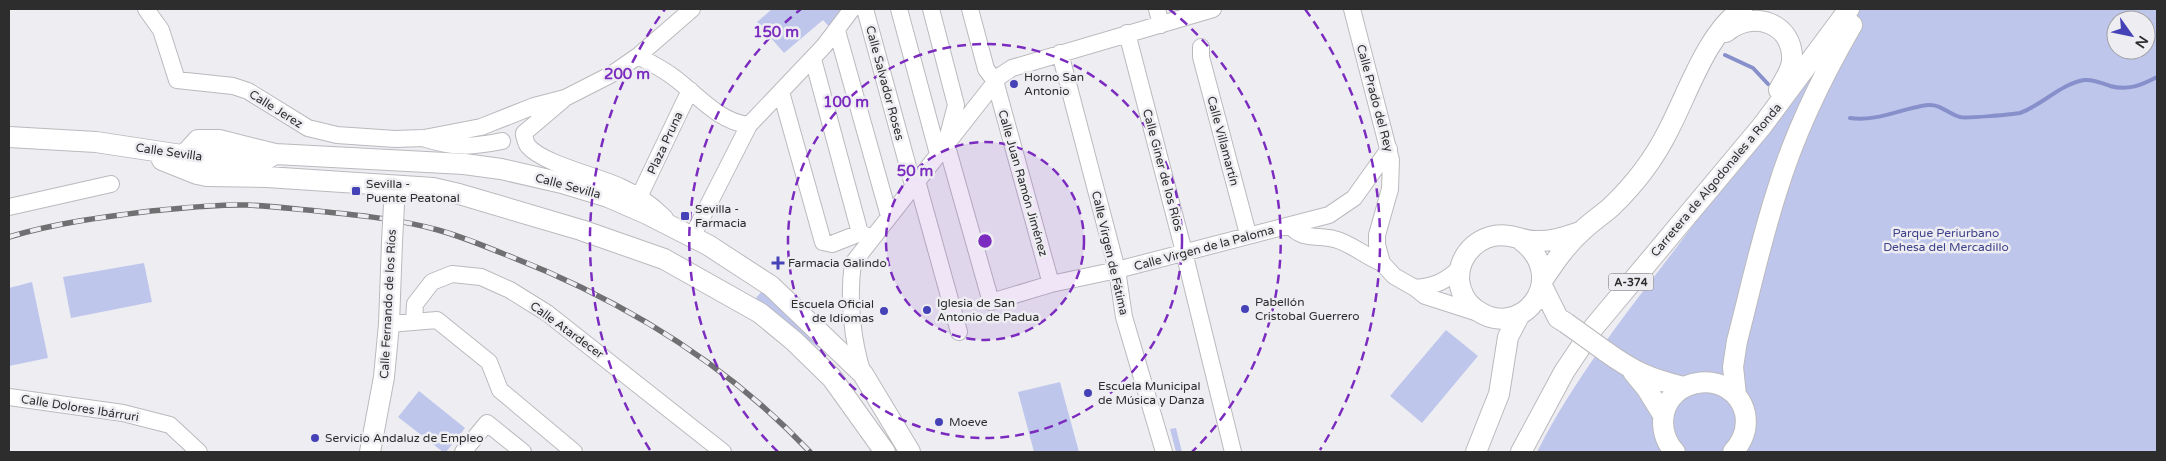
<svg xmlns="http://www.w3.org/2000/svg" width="2166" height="461" font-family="'Varela Round',sans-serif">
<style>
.green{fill:#bfc6ec;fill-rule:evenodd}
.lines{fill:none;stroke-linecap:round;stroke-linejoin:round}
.stream{stroke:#8890cb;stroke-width:4}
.minor-casing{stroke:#bababe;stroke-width:18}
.major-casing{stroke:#bababe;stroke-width:22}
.minor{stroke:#fff;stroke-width:16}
.major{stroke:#fff;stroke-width:20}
.rail-casing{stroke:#707072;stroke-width:5.5}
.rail{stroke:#eeeef2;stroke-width:4;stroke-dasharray:11;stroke-linecap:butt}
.major-bridge-casing{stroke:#bababe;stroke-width:22;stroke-linecap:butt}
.major-bridge{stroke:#fff;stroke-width:20}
.ring{fill:none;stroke:#7b2cbf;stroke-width:2.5;stroke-dasharray:9 6}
.poi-dot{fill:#4542b8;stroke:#eeeef2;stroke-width:2}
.labels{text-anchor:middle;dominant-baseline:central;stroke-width:5;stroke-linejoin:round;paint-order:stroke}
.shield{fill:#eeeef2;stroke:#676769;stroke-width:1}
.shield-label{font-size:11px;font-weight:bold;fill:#2d2d2e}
.poi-label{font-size:12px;fill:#2d2d2e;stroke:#eeeef2;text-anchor:start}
.street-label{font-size:12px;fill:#2d2d2e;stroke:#eeeef2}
.park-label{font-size:12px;fill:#3f438b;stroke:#eeeef2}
.centre{fill:#7b2cbf;stroke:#eeeef2;stroke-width:2.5}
.ring-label{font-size:15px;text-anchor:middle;font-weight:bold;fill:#7b2cbf;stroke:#eeeef2;stroke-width:5;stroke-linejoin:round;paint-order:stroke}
</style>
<rect width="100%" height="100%" fill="#eeeef2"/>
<path class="green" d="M 772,9 L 846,9 L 831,29 L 823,20 L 784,53 L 757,22 Z
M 1853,9 L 2157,9 L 2157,452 L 1537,452 C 1576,375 1630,309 1682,240 C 1740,164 1796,86 1853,9 ZM 2116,20 L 2146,20 L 2146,50 L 2116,50 Z
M 144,263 L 152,302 L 71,318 L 63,277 Z
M 32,282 L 48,358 L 9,366 L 9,288 Z
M 761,292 L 765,292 L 825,350 L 819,348 L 757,301 L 756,298 Z
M 1446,330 L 1478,356 L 1422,423 L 1390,396 Z
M 1060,382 L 1079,452 L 1034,452 L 1018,392 Z
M 419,391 L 465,428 L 446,452 L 443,452 L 398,417 Z
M 1176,428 L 1182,452 L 1176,452 L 1170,429 Z"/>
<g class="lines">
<path class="stream" d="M 1725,55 L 1753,68 L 1768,84
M 1850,118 C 1877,122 1902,108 1928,105 C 1941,104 1948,114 1960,117 C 1964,119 2015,114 2020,113 C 2042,105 2061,84 2084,80 C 2093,79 2102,83 2110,86 C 2128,91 2142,85 2157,77"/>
<defs>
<path id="minor" d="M 146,9 L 161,30 L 177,80 L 233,86 L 248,91 L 308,128 L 337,135 L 395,139 L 424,138 L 481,127 L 534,106 L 565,98 L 612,74 L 638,56 L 692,9
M 865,9 L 913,185
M 899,9 L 938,154
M 931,9 L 956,105 L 946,143 L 991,302 L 1051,284 L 1117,270 L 1329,215 L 1354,198 L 1389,149
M 970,9 L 986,69 L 995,81 L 1051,284
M 1157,9 L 1161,25
M 1352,9 L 1391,160 L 1390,189 L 1377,235 L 1377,245 L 1382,263 L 1394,276 L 1415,288 L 1425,296 L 1481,314
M 837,31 L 889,216
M 1127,33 L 1184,252 L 1233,452
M 1201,47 L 1201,57 L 1248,234
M 1060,53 L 1117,270 L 1124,317 L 1164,452
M 638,56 C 649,62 661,68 672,76 C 696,93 718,122 749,125
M 813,59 L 860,233
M 781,92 L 823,242 L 832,244 L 860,233 L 872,238
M 524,133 L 563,100
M 524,135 C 525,138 526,144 528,146 C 543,164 598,176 621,187 C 637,194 652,205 665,218
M 426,139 C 455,148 473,147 502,141
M 917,181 L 959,332
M 639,197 L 690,90
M 9,207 L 111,184
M 1291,226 C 1300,240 1319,235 1334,239 C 1351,243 1366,257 1382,263
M 692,237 L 749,125 L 824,46 L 852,9
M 1415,288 C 1436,286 1444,282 1460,268
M 414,322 L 415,304 L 432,282 L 452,274 L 481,277 L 510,290 L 547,313 L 723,452
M 389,324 L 437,320 L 489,362 L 500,390 L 574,452
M 863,374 C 852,340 848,298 853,263 L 1000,76 L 1012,68 L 1213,9
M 9,397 L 123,413 L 170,425 L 199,452
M 463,452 L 487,423 L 523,452"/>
<path id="major" d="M 1726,32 C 1753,9 1794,23 1792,61 C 1791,72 1784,80 1779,90
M 9,137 L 96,142 L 188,156 L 236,160 L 263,161 L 275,154 L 464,164 L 501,169 L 562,183 L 608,197 L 647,214 L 708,245 L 771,286 L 863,374 L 910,452
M 162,160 L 197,174 L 207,176 L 267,177 L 433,188 L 459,194 L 581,230 L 664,259 L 760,313 L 794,341 L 832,378 L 885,452
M 190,166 L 188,162 L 188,151 L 198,140 L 219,140 L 275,154
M 1521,240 C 1572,279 1520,343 1475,309 C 1466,303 1460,291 1459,280 C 1458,253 1482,231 1509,236 C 1518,237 1525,241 1535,241 C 1551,242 1565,237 1580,232
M 1542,281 C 1554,263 1566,245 1582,231 C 1591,222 1602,215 1611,207 C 1634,185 1654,159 1668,131 C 1688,93 1706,35 1742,9
M 1542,286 L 1558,318 L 1566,323
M 1605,351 C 1634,372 1649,378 1683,387
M 1633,372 L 1647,389 L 1663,415
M 1736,395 L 1733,367 L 1737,341 C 1750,291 1761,240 1777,191 C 1794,135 1823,75 1852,25
M 370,452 L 384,377 L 389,324 L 392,242
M 1476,452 L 1499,394 L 1508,337 L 1520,314
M 1521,452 L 1564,372 L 1594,327 L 1762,126 L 1849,9
M 1675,452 C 1667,444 1663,433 1663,421 C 1665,374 1734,368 1745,413 C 1748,428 1743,441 1733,452"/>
</defs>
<use href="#minor" class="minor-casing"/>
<use href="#major" class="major-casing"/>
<use href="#minor" class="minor"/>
<use href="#major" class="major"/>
<defs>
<path id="rail" d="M 9,237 C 55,223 103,217 151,211 C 182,208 215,204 247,205 C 270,206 294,209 317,211 C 358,215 398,219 438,230 C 460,236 482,245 504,254 C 619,298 726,363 810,452"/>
</defs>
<use href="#rail" class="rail-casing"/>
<use href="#rail" class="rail"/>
<defs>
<path id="major-bridge" d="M 392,242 L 394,204
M 1566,323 L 1605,351"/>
</defs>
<use href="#major-bridge" class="major-bridge-casing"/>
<use href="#major-bridge" class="major-bridge"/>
</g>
<circle cx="985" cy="241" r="99" fill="#7b2cbf" fill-opacity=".12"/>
<g class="ring">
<circle cx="985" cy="241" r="99"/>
<circle cx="985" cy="241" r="197"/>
<path d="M778 452A296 296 0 0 1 801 9M1169 9A296 296 0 0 1 1192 452"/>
<path d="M650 450A395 395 0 0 1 665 9M1305 9A395 395 0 0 1 1320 450"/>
</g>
<g class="poi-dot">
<circle cx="1014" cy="84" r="5"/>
<rect x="351" y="186" width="10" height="10" rx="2.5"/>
<rect x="680" y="211" width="10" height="10" rx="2.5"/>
<path d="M775.5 255.5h5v5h5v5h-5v5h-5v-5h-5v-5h5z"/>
<circle cx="1245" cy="309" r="5"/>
<circle cx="927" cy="310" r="5"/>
<circle cx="884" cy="311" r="5"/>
<circle cx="1088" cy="393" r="5"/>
<circle cx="939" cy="422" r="5"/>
<circle cx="315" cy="438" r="5"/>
</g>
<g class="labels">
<rect class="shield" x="1608.5" y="273.5" width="45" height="17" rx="4"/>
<g class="shield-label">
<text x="1631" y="282">A-374</text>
</g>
<g class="poi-label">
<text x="1024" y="77">Horno San<tspan x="1024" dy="14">Antonio</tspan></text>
<text x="366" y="184">Sevilla -<tspan x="366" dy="14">Puente Peatonal</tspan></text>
<text x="695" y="209">Sevilla -<tspan x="695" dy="14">Farmacia</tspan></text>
<text x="788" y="263">Farmacia Galindo</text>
<text x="1255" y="302">Pabellón<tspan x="1255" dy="14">Cristobal Guerrero</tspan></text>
<text x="937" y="303">Iglesia de San<tspan x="937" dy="14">Antonio de Padua</tspan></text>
<text x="874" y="304" text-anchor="end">Escuela Oficial<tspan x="874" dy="14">de Idiomas</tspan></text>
<text x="1098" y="386">Escuela Municipal<tspan x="1098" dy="14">de Música y Danza</tspan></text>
<text x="949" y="422">Moeve</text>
<text x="325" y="438">Servicio Andaluz de Empleo</text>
</g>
<g class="street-label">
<text transform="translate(885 83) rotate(75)">Calle Salvador Roses</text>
<text transform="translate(1375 98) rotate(75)">Calle Prado del Rey</text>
<text transform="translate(276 109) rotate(32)">Calle Jerez</text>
<text transform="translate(1223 141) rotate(75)">Calle Villamartín</text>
<text transform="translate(665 143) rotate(-65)">Plaza Pruna</text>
<text transform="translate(169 152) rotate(8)">Calle Sevilla</text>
<text transform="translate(1163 170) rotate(75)">Calle Giner de los Ríos</text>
<text transform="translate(1716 180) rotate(-50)">Carretera de Algodonales a Ronda</text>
<text transform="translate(1023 183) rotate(74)">Calle Juan Ramón Jiménez</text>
<text transform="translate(568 186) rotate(15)">Calle Sevilla</text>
<text transform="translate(1204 248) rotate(-15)">Calle Virgen de la Paloma</text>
<text transform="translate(1110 253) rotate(77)">Calle Virgen de Fátima</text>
<text transform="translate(388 304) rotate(-87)">Calle Fernando de los Ríos</text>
<text transform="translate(567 330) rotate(36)">Calle Atardecer</text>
<text transform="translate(80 408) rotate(9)">Calle Dolores Ibárruri</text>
</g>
<g class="park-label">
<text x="1946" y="233">Parque Periurbano<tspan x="1946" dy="14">Dehesa del Mercadillo</tspan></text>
</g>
</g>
<circle cx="985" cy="241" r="8" class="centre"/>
<g class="ring-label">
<text x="776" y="37">150 m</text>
<text x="627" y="79">200 m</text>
<text x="846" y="107">100 m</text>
<text x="915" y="176">50 m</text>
</g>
<rect width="2166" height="461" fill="none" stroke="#2d2d2e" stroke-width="20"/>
<g transform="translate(2131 35) rotate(123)"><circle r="24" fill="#eeeef2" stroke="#a1a1a4"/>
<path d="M0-4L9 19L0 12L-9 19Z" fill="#4542b8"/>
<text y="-8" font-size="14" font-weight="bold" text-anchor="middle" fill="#2d2d2e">N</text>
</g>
</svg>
